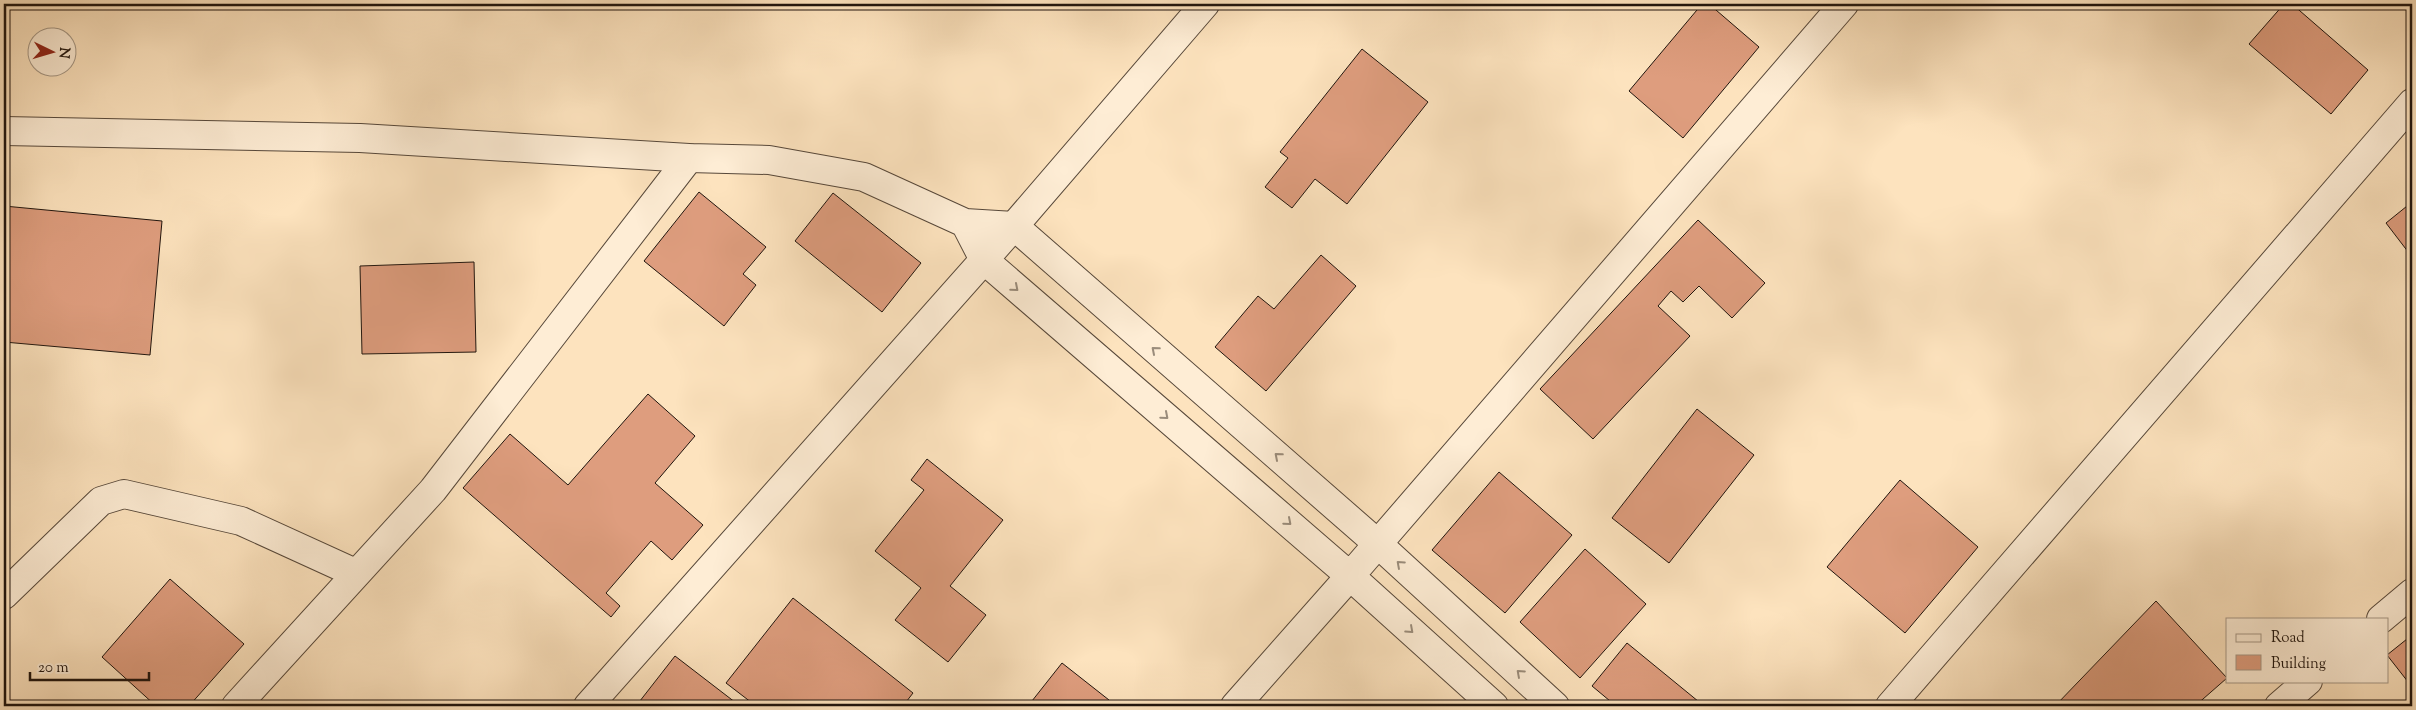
<svg xmlns="http://www.w3.org/2000/svg" width="2416" height="710" font-family="'Sorts Mill Goudy',serif">
<style>
.building{fill:#de9d7e;stroke:#20150e}
.lines{fill:none;stroke-linecap:round;stroke-linejoin:round}
.minor-casing{stroke:#57483a;stroke-width:30}
.tertiary-casing{stroke:#57483a;stroke-width:30}
.minor{stroke:#feedd5;stroke-width:28}
.tertiary{stroke:#feedd5;stroke-width:28}
.oneway{stroke:#9a8c7b}
</style>
<rect width="100%" height="100%" fill="#fde3be"/>
<filter id="stains"><feTurbulence type="fractalNoise" baseFrequency=".004" numOctaves="4"/><feColorMatrix values="0 0 0 0 .2 0 0 0 0 .09 0 0 0 0 .02 0 0 0 .5 -.17"/></filter>
<radialGradient id="worn" r=".72"><stop offset=".6" stop-color="#630" stop-opacity="0"/><stop offset="1" stop-color="#630" stop-opacity=".3"/></radialGradient>
<path class="building" d="M 1702,4 L 1709,4 L 1759,47 L 1683,138 L 1629,91 Z
M 2284,4 L 2292,4 L 2368,70 L 2331,114 L 2249,44 Z
M 1362,49 L 1428,102 L 1347,204 L 1315,179 L 1292,208 L 1265,187 L 1288,158 L 1280,152 Z
M 699,192 L 766,247 L 743,274 L 756,285 L 724,326 L 644,261 Z
M 833,193 L 921,263 L 882,312 L 795,241 Z
M 2412,202 L 2412,257 L 2386,223 Z
M 4,206 L 162,221 L 150,355 L 4,342 Z
M 1698,220 L 1765,283 L 1732,318 L 1699,286 L 1683,302 L 1671,291 L 1658,306 L 1690,336 L 1593,439 L 1540,389 Z
M 1321,255 L 1356,286 L 1266,391 L 1215,347 L 1258,296 L 1274,309 Z
M 474,262 L 476,352 L 362,354 L 360,266 Z
M 648,394 L 695,436 L 655,483 L 703,525 L 672,560 L 651,541 L 606,593 L 620,606 L 611,617 L 463,488 L 510,434 L 568,485 Z
M 1697,409 L 1754,455 L 1669,563 L 1612,518 Z
M 927,459 L 1003,520 L 950,586 L 986,615 L 948,662 L 895,620 L 921,588 L 875,551 L 924,490 L 911,480 Z
M 1499,472 L 1572,535 L 1505,613 L 1432,550 Z
M 1900,480 L 1978,547 L 1905,633 L 1827,567 Z
M 1585,549 L 1646,604 L 1580,678 L 1520,622 Z
M 170,579 L 244,644 L 189,706 L 156,706 L 102,657 Z
M 793,598 L 913,693 L 903,706 L 756,706 L 726,683 Z
M 2156,601 L 2227,678 L 2195,706 L 2055,706 Z
M 2412,635 L 2412,687 L 2387,655 Z
M 1627,643 L 1704,706 L 1616,706 L 1592,686 Z
M 675,656 L 740,706 L 636,706 Z
M 1062,663 L 1109,700 L 1104,706 L 1028,706 Z"/>
<g class="lines">
<defs>
<path id="minor" d="M 4,595 L 101,501 L 124,494 L 241,521 L 355,573
M 2381,619 L 2412,593
M 236,706 L 433,490 L 689,158
M 588,706 L 1014,226 L 1205,4
M 1235,706 L 1350,576
M 1890,706 L 2412,103
M 2279,706 L 2308,681"/>
<path id="tertiary" d="M 4,131 L 360,138 L 689,158 L 769,160 L 864,177 L 965,223 L 1014,226 L 1378,544 L 1555,706
M 965,223 L 984,260 L 1350,576 L 1494,706
M 1350,576 L 1844,4"/>
</defs>
<use href="#minor" class="minor-casing"/>
<use href="#tertiary" class="tertiary-casing"/>
<use href="#minor" class="minor"/>
<use href="#tertiary" class="tertiary"/>
</g>
<defs><path id="oneway-chevron" d="M-2-3.5L2.5 0L-2 3.5" fill="none" stroke-width="1.6" stroke-linecap="round" stroke-linejoin="round" transform="scale(1.25)"/></defs>
<g class="oneway">
<use href="#oneway-chevron" transform="translate(1015 288) rotate(41)"/>
<use href="#oneway-chevron" transform="translate(1155 350) rotate(-139)"/>
<use href="#oneway-chevron" transform="translate(1165 416) rotate(41)"/>
<use href="#oneway-chevron" transform="translate(1278 456) rotate(-139)"/>
<use href="#oneway-chevron" transform="translate(1288 522) rotate(41)"/>
<use href="#oneway-chevron" transform="translate(1400 564) rotate(-138)"/>
<use href="#oneway-chevron" transform="translate(1410 630) rotate(42)"/>
<use href="#oneway-chevron" transform="translate(1520 673) rotate(-138)"/>
</g>
<rect width="2416" height="710" fill="none" stroke="#fde3be" stroke-width="20"/>
<rect x="5" y="5" width="2406" height="700" fill="none" stroke="#20150e" stroke-width="2.5"/>
<rect x="10" y="10" width="2396" height="690" fill="none" stroke="#20150e"/>
<rect x="2226" y="618" width="162" height="65" fill="#feedd5" stroke="#a59785"/>
<rect x="2236" y="634" width="25" height="8" fill="#feedd5" stroke="#a59785"/>
<text x="2271" y="642" font-size="15" fill="#20150e">Road</text>
<rect x="2236" y="655" width="25" height="15" fill="#de9d7e" stroke="#a59785"/>
<text x="2271" y="668" font-size="15" fill="#20150e">Building</text>
<g transform="translate(52 52) rotate(95)"><circle r="24" fill="#feedd5" stroke="#a59785"/>
<path d="M0-4L9 19L0 12L-9 19Z" fill="#8f2418"/>
<text y="-8" font-size="14" font-weight="bold" text-anchor="middle" fill="#20150e">N</text>
</g>
<path d="M30 672v8h119v-8" fill="none" stroke="#20150e" stroke-width="2.5"/>
<text x="38" y="672" font-size="15" fill="#20150e" stroke="#feedd5" stroke-width="4" paint-order="stroke">20 m</text>
<rect width="100%" height="100%" filter="url(#stains)"/>
<rect width="100%" height="100%" fill="url(#worn)"/>
</svg>
